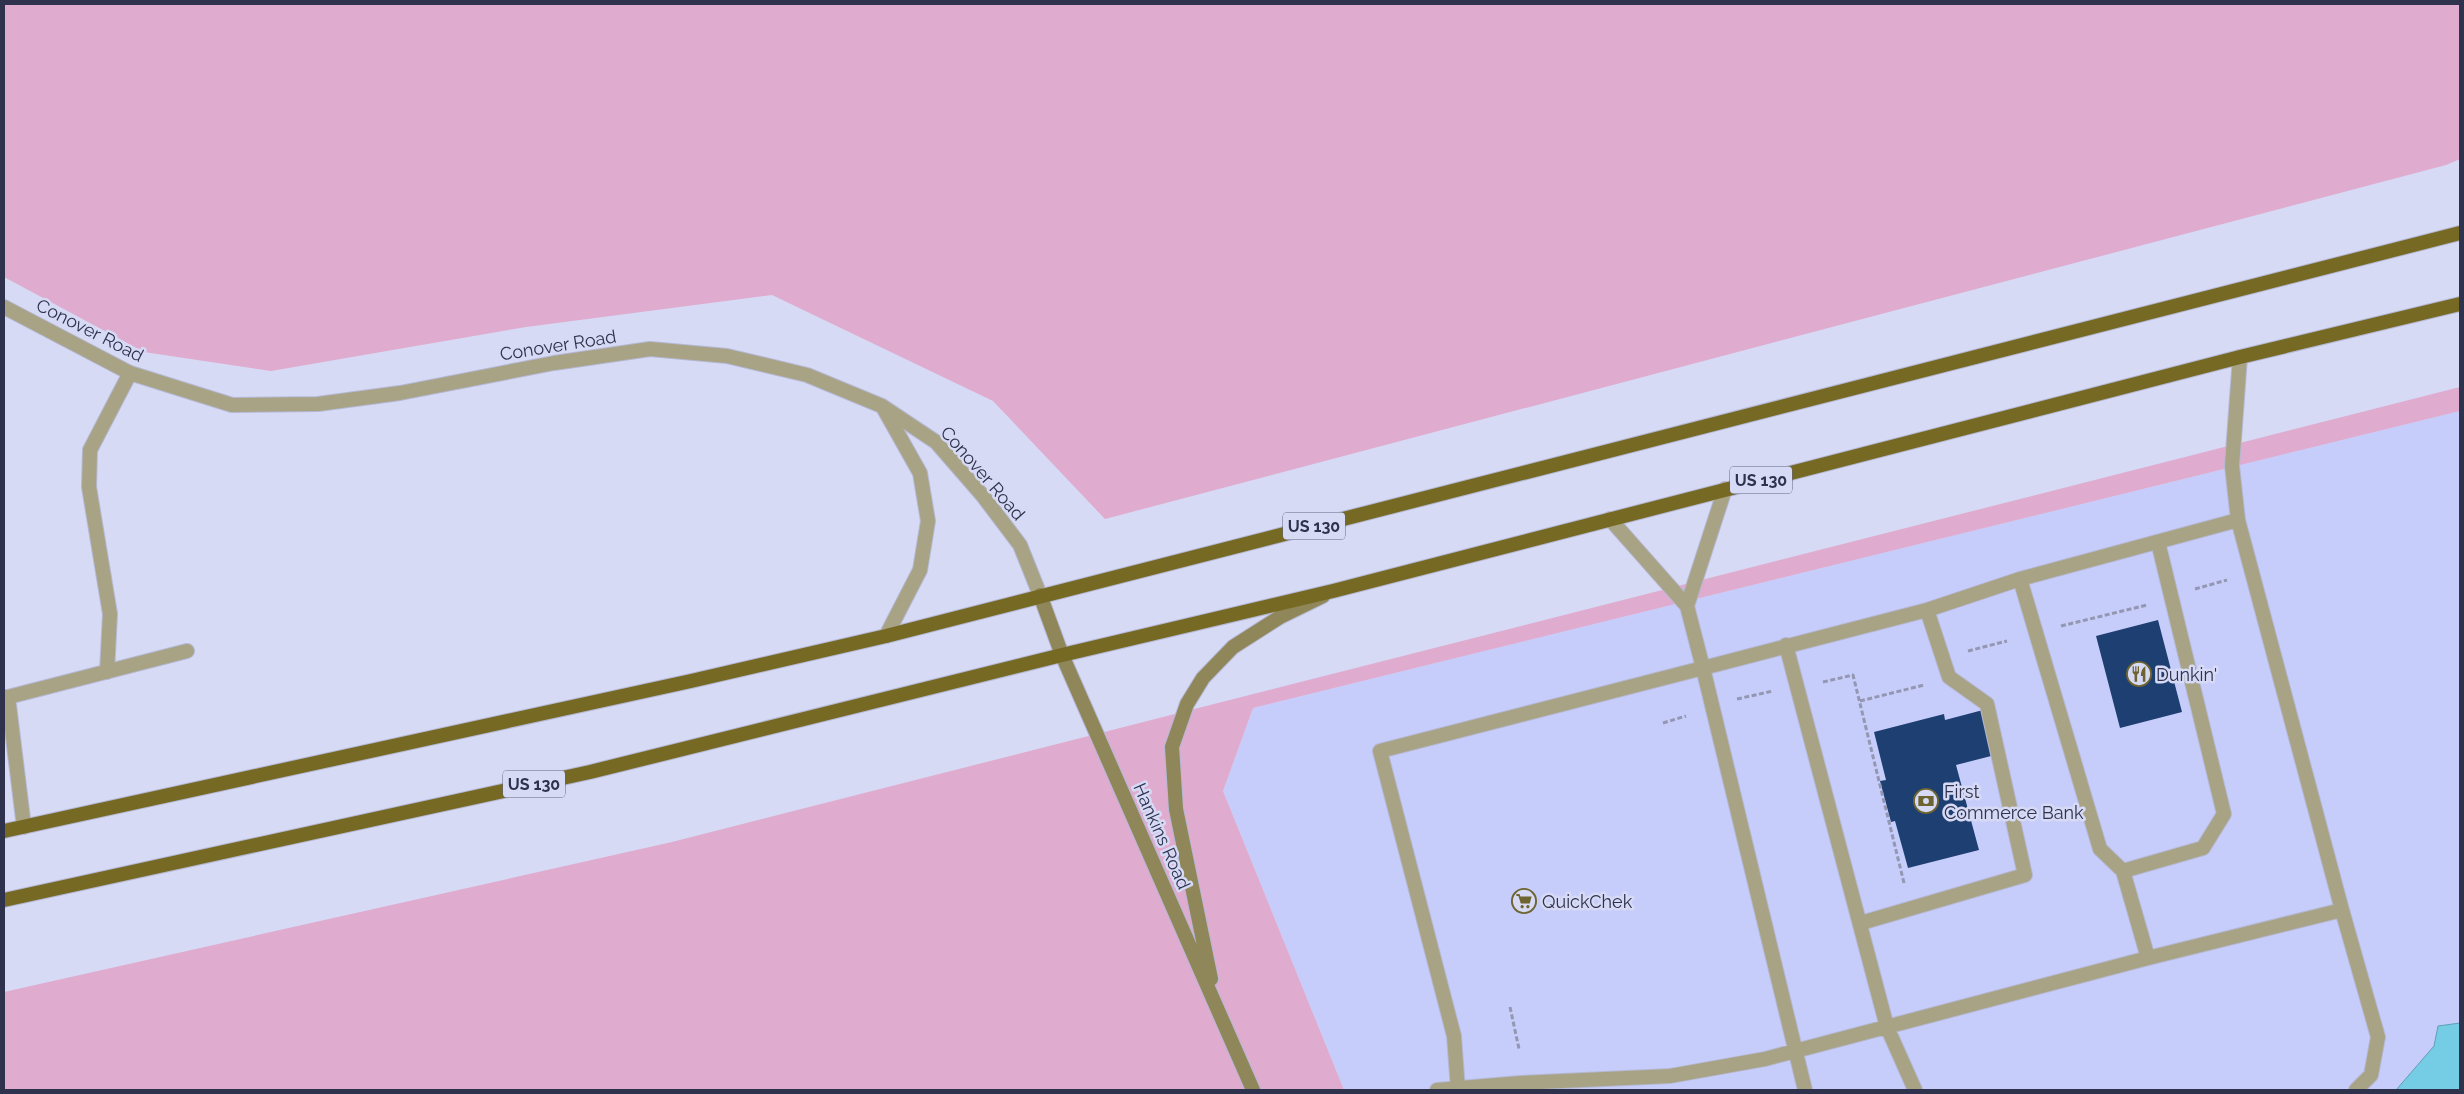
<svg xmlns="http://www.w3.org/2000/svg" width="2464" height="1094" font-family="Raleway,sans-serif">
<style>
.built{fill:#c7cdfa}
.green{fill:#dfabcf}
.water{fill:#75cce5;stroke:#609eb7}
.building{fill:#1e3f71}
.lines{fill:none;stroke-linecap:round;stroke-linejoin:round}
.service-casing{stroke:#b5b8d3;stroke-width:16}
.tertiary-casing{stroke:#b5b8d3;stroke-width:16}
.secondary-casing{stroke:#b5b8d3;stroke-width:16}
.trunk-casing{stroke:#b5b8d3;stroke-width:16}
.path{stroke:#9397b2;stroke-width:3;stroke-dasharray:5 2.5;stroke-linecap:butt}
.service{stroke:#a8a384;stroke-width:14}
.tertiary{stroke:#a8a384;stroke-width:14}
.secondary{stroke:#8f8659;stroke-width:14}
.trunk{stroke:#766924;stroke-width:14}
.labels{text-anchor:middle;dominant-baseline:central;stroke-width:5;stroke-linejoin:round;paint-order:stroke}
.shield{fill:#d6daf5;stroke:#61647f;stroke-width:1}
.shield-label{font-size:16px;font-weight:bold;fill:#2f324d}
.street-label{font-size:18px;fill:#2f324d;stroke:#d6daf5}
.poi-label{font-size:18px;fill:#2f324d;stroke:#d6daf5;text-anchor:start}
</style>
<rect width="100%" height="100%" fill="#d6daf5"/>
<path class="built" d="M 2460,411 L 2460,1090 L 1344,1090 L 1223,791 L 1253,708 Z"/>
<path class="green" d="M 4,4 L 2460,4 L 2460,159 L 2446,165 L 1105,519 L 993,401 L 772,295 L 526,327 L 271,371 L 144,352 L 4,277 Z
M 2460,387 L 2460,411 L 1253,708 L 1223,791 L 1344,1090 L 4,1090 L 4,992 L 672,842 Z"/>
<path class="water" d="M 2460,1023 L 2460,1090 L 2396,1090 L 2434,1046 L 2438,1026 Z"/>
<path class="building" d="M 2158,620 L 2182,712 L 2120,728 L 2096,636 Z
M 1983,710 L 1995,755 L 1956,765 L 1979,850 L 1908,868 L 1895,821 L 1891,822 L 1880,781 L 1886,780 L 1874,732 L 1944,714 L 1945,720 Z"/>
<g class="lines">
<defs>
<path id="service" d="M 2020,579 L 2100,849 L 2123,871 L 2148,958
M 1687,606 L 1725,489
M 1786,645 L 1887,1027 L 1915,1090
M 107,672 L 110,614 L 89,487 L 90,450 L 130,373
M 4,697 L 8,697 L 24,827
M 8,697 L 187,651
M 2123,871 L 2203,848 L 2224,814 L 2158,542
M 2342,910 L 2378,1037 L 2371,1075 L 2356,1090
M 1861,923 L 2025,875 L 1987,704 L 1949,677 L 1927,610
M 1437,1090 L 1520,1083 L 1670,1076 L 1765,1059 L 2148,958 L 2342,910 L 2238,520 L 2232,466 L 2240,357
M 1458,1090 L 1454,1036 L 1380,751 L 1703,668 L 1687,606 L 1610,519
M 1805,1090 L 1703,668 L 1927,610 L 2020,579 L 2238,520"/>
<path id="tertiary" d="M 4,307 L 130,373 L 232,405 L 318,404 L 400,393 L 554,363 L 650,349 L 727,356 L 807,375 L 882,406 L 936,442 L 983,496 L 1020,545 L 1040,595
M 884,409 L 920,473 L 928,521 L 920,570 L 886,636"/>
<path id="secondary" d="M 1040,595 L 1062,655 L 1253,1090
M 1211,979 L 1176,809 L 1172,747 L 1187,704 L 1203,678 L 1233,647 L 1280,617 L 1323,596"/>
<path id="trunk" d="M 4,831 L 691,681 L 886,636 L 2460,233
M 4,900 L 590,772 L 1062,655 L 1333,591 L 2240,357 L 2460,304"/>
</defs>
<use href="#service" class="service-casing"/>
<use href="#tertiary" class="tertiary-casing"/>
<use href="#secondary" class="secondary-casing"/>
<use href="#trunk" class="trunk-casing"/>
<path class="path" d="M 2195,589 L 2227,580
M 2061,626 L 2147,605
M 1968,651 L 2007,641
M 1823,682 L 1853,675 L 1904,883
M 1737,699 L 1773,691
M 1860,701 L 1924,685
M 1663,723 L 1686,716
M 1510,1007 L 1519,1049"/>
<use href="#service" class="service"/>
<use href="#tertiary" class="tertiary"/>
<use href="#secondary" class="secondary"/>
<use href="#trunk" class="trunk"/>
</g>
<defs>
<symbol id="restaurant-ring" viewBox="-11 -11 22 22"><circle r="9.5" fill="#d6daf5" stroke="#6e6430" stroke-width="1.5"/><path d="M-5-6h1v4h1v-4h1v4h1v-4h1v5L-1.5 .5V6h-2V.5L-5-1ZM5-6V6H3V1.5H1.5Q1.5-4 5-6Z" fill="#6e6430"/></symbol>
<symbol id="bank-ring" viewBox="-11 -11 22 22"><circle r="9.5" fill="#d6daf5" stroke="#6e6430" stroke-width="1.5"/><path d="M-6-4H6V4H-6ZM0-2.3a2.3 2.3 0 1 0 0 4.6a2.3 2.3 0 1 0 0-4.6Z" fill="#6e6430"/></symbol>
<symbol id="supermarket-ring" viewBox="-11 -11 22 22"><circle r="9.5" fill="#d6daf5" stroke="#6e6430" stroke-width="1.5"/><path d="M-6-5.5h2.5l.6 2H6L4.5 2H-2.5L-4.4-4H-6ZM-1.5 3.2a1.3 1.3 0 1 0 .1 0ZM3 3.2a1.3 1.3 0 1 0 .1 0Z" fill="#6e6430"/></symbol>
</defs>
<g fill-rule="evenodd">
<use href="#restaurant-ring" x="2125" y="660" width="28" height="28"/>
<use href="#bank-ring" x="1912" y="787" width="28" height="28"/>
<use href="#supermarket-ring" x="1510" y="887" width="28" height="28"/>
</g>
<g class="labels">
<g class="shield">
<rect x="1730" y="466.5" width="62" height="27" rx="4"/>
<rect x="1283" y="512.5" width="62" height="27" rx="4"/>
<rect x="503" y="770.5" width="62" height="27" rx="4"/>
</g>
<g class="shield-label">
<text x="1761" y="480">US 130</text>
<text x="1314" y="526">US 130</text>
<text x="534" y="784">US 130</text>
</g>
<g class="street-label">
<text transform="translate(90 330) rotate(27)">Conover Road</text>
<text transform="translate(558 345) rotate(-9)">Conover Road</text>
<text transform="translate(983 473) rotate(49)">Conover Road</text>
<text transform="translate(1162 836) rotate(66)">Hankins Road</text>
</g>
<g class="poi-label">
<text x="2156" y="674">Dunkin'</text>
<text x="1944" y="791">First<tspan x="1944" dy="21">Commerce Bank</tspan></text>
<text x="1542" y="901">QuickChek</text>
</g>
</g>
<rect width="2464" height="1094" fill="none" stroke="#2f324d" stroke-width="10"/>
</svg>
